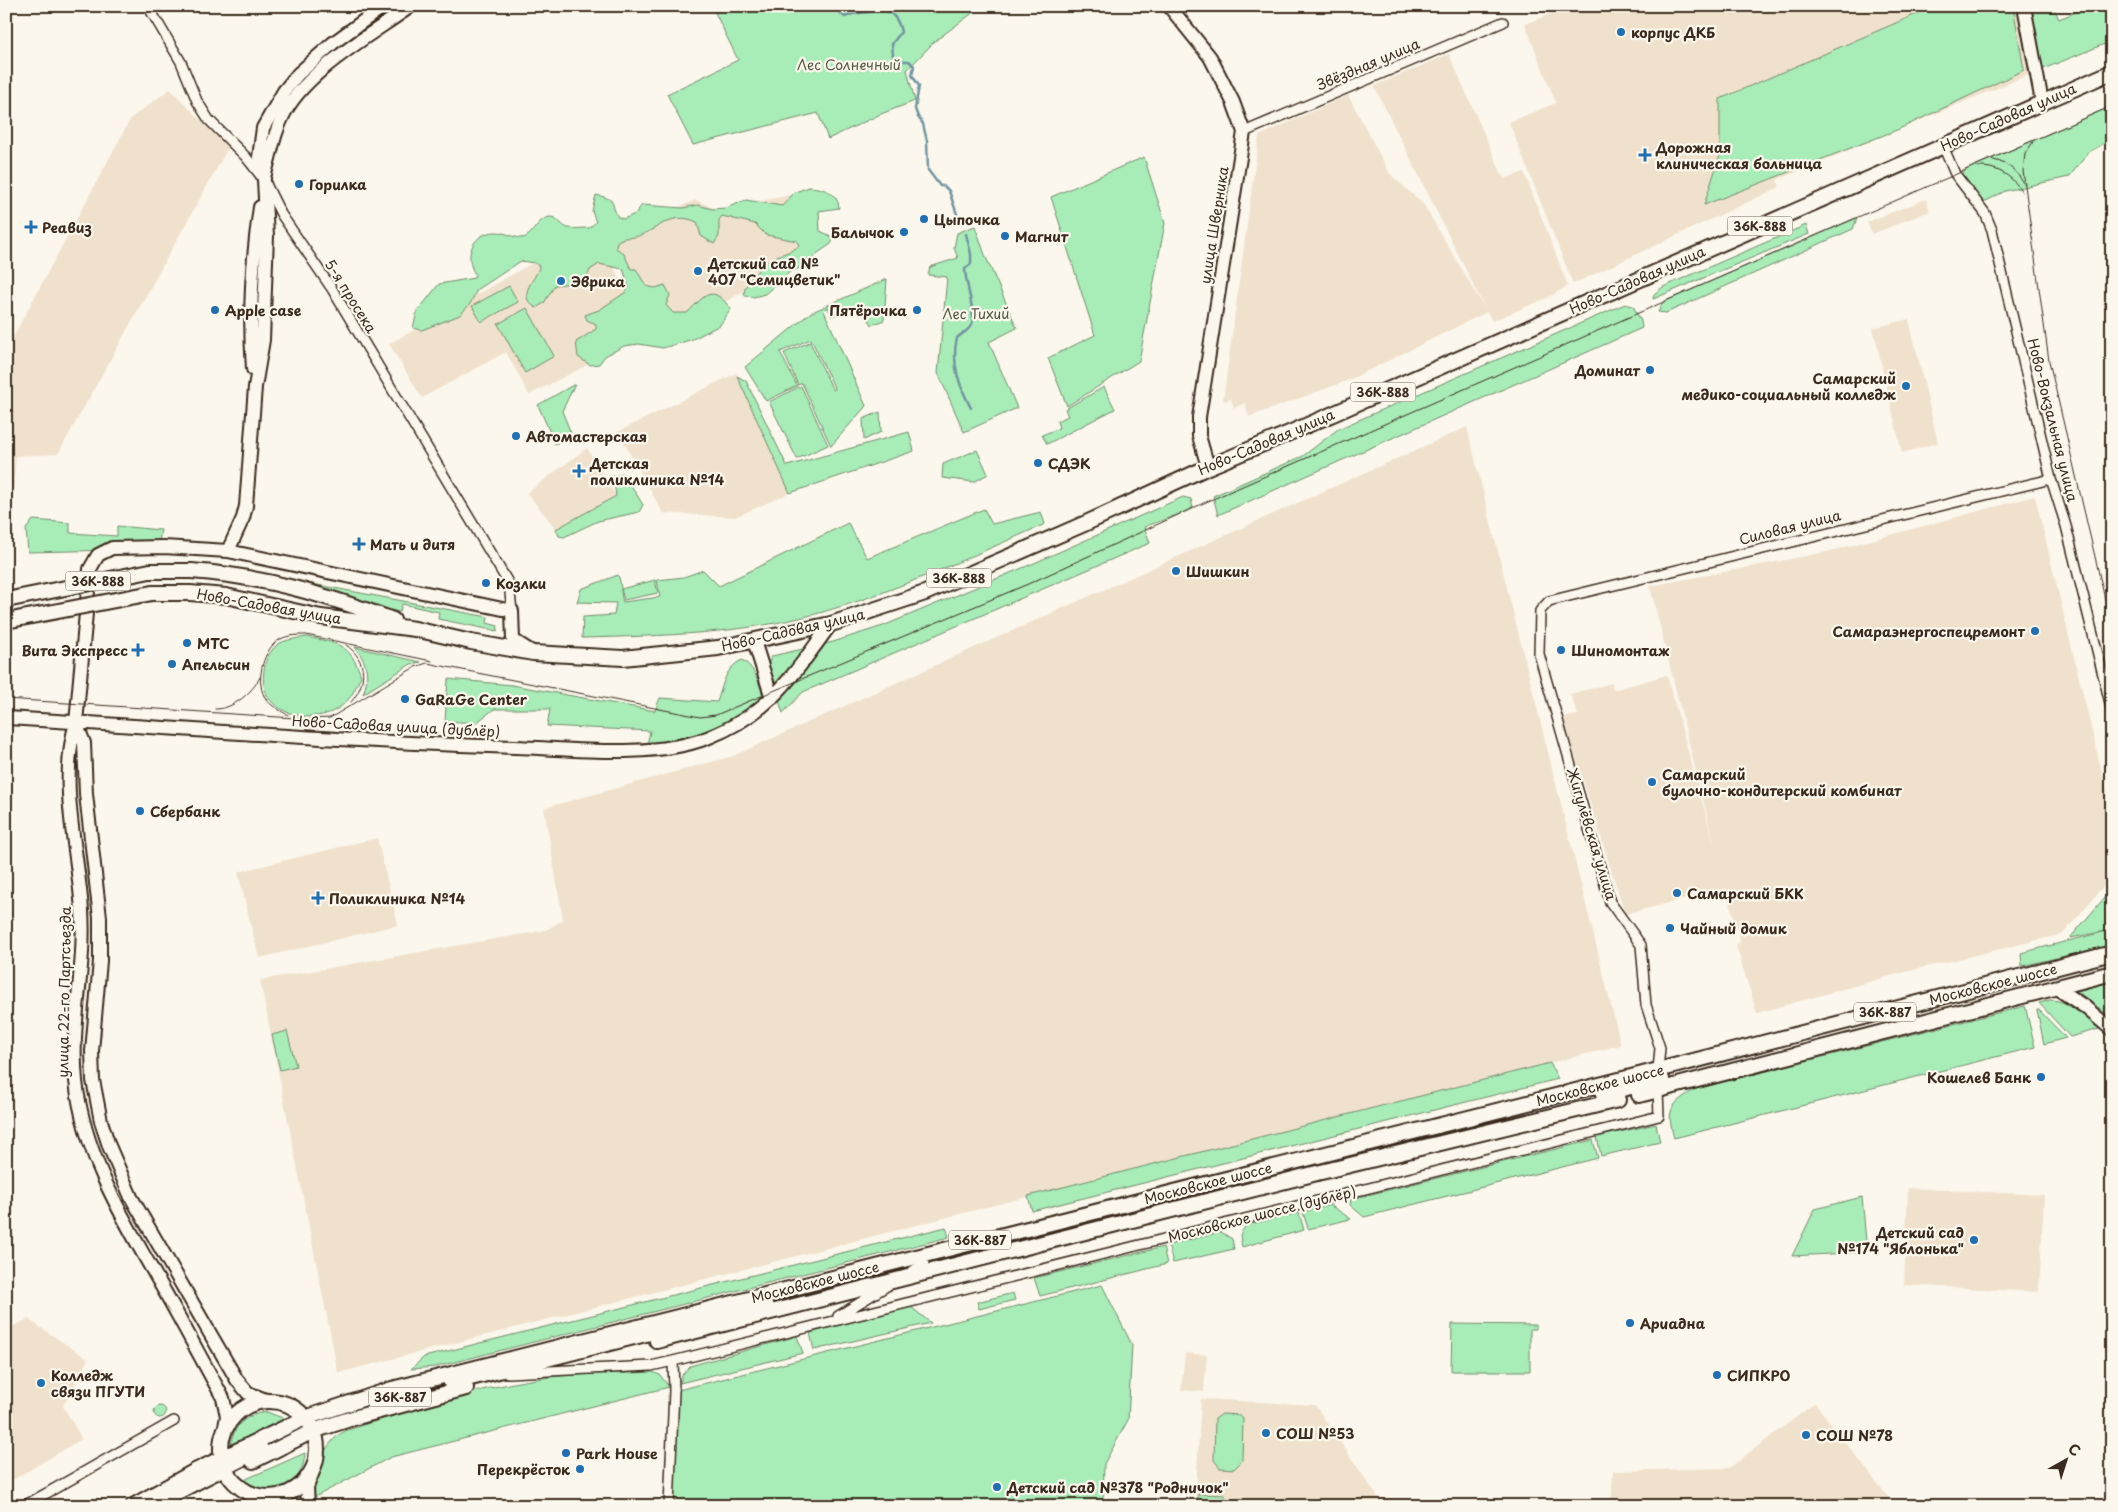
<svg xmlns="http://www.w3.org/2000/svg" width="2118" height="1512" font-family="'Playpen Sans',sans-serif">
<style>
.built{fill:#f0e1cd}
.green{fill:#a8ecb8;stroke:#728b6b}
.lines{fill:none;stroke-linecap:round;stroke-linejoin:round}
.stream{stroke:#7295a1;stroke-width:2.5}
.street-casing{stroke:#3b2a1e;stroke-width:12}
.secondary-casing{stroke:#3b2a1e;stroke-width:16}
.primary-casing{stroke:#3b2a1e;stroke-width:18}
.street{stroke:#fbf7ec;stroke-width:9}
.secondary{stroke:#fbf7ec;stroke-width:12}
.primary{stroke:#fbf7ec;stroke-width:14}
.tram{stroke:#3b2a1e;stroke-width:1}
.primary-bridge-casing{stroke:#3b2a1e;stroke-width:18;stroke-linecap:butt}
.primary-bridge{stroke:#fbf7ec;stroke-width:14}
.poi-dot{fill:#1f6fb2;stroke:#fbf7ec;stroke-width:2}
.labels{text-anchor:middle;dominant-baseline:central;stroke-width:4.5;stroke-linejoin:round;paint-order:stroke}
.shield{fill:#fbf7ec;stroke:#75685c;stroke-width:1}
.shield-label{font-size:12px;font-weight:bold;fill:#3b2a1e}
.poi-label{font-size:14px;font-weight:bold;fill:#3b2a1e;stroke:#fbf7ec;text-anchor:start}
.park-label{font-size:14px;fill:#565a44;stroke:#fbf7ec}
.street-label{font-size:14px;fill:#3b2a1e;stroke:#fbf7ec}
</style>
<rect width="100%" height="100%" fill="#fbf7ec"/>
<filter id="ink" filterUnits="userSpaceOnUse"><feTurbulence type="fractalNoise" baseFrequency=".02" numOctaves="2"/><feDisplacementMap in="SourceGraphic" scale="10" xChannelSelector="R" yChannelSelector="G"/><feConvolveMatrix kernelMatrix="1 2 1 2 8 2 1 2 1" color-interpolation-filters="sRGB"/></filter>
<g filter="url(#ink)">
<path class="built" d="M 1571,6 L 2019,6 L 2031,74 L 1777,180 L 1780,187 L 1573,284 L 1509,122 L 1556,103 L 1525,24 Z
M 1449,54 L 1504,179 L 1524,172 L 1568,286 L 1547,298 L 1492,321 L 1487,312 L 1349,380 L 1249,417 L 1245,403 L 1234,408 L 1231,399 L 1223,401 L 1259,136 L 1348,95 L 1390,174 L 1423,204 L 1486,310 L 1374,86 Z
M 170,89 L 228,148 L 58,454 L 16,456 L 11,521 L 6,521 L 6,350 L 131,118 Z
M 791,195 L 805,248 L 755,277 L 742,292 L 670,335 L 609,235 L 696,200 L 717,210 Z
M 1926,199 L 1930,211 L 1872,234 L 1867,222 Z
M 593,229 L 649,333 L 529,395 L 506,352 L 422,398 L 389,344 Z
M 1909,319 L 1938,443 L 1902,453 L 1873,328 Z
M 736,373 L 790,493 L 735,517 L 663,513 L 618,432 Z
M 1467,427 L 1621,1045 L 338,1373 L 260,980 L 546,930 L 563,920 L 544,808 L 733,756 Z
M 587,448 L 616,496 L 556,529 L 527,493 Z
M 2035,496 L 2112,814 L 2112,876 L 2063,934 L 1905,972 L 1757,1013 L 1736,946 L 1740,941 L 1726,889 L 1625,914 L 1563,717 L 1578,715 L 1570,694 L 1612,683 L 1613,690 L 1667,675 L 1715,848 L 1650,586 L 1827,552 Z
M 377,838 L 398,925 L 259,958 L 238,872 Z
M 1908,1188 L 2044,1195 L 2039,1292 L 1904,1285 Z
M 28,1319 L 88,1359 L 63,1406 L 82,1439 L 6,1484 L 6,1330 Z
M 1185,1353 L 1207,1355 L 1204,1392 L 1181,1390 Z
M 1201,1399 L 1315,1405 L 1384,1506 L 1195,1506 Z
M 1815,1403 L 1895,1506 L 1611,1506 L 1613,1471 L 1729,1468 Z"/>
<path class="green" d="M 712,6 L 982,6 L 935,41 L 907,70 L 915,101 L 881,114 L 828,139 L 818,113 L 693,145 L 667,94 L 738,60 Z
M 1935,6 L 2013,6 L 2024,70 L 1897,130 L 1704,205 L 1720,155 L 1720,99 Z
M 2024,6 L 2053,6 L 2059,19 L 2091,6 L 2112,6 L 2112,41 L 2036,72 Z
M 2112,106 L 2112,139 L 2089,152 L 2069,177 L 2005,191 L 1979,205 L 1960,180 L 1965,170 Z
M 1144,157 L 1165,223 L 1139,361 L 1067,406 L 1048,358 L 1095,335 L 1051,197 Z
M 809,187 C 823,188 838,192 839,208 L 819,211 L 820,231 L 829,235 L 833,240 L 831,244 L 818,253 L 806,266 L 791,271 L 765,294 L 754,297 L 745,296 L 744,292 C 746,281 763,264 773,258 C 783,253 789,253 799,246 L 797,241 L 766,235 L 755,224 L 722,216 L 719,220 L 719,236 L 714,244 L 701,236 L 697,222 C 670,210 660,230 635,237 C 628,238 622,237 617,242 L 616,248 L 624,254 L 631,269 L 636,269 L 646,286 L 655,288 L 665,285 L 670,295 L 666,305 L 673,313 L 687,313 C 706,294 712,284 731,309 L 720,325 L 693,339 L 663,348 L 639,344 L 624,346 L 605,356 L 599,364 L 590,365 L 578,357 L 576,342 L 596,329 L 596,324 L 587,320 L 585,315 L 599,310 L 626,292 L 629,287 L 623,269 L 599,264 L 590,270 L 585,282 L 555,285 L 544,303 L 536,308 C 514,294 538,279 539,266 L 535,263 L 521,261 L 477,290 L 470,304 L 460,315 L 422,330 L 413,328 L 417,312 L 439,284 L 474,278 L 475,274 C 463,256 473,232 496,232 C 505,232 514,238 523,238 C 533,235 535,224 544,219 C 556,212 559,225 568,228 C 574,229 583,228 589,228 L 596,222 L 592,211 L 596,195 C 619,200 609,202 618,217 L 623,219 L 635,214 L 642,205 L 683,208 L 698,205 L 712,209 L 726,208 L 746,200 L 782,206 L 795,192 Z
M 1857,218 L 1853,229 L 1666,313 L 1658,312 L 1663,302 Z
M 1806,225 L 1809,234 L 1653,299 L 1654,294 L 1663,287 Z
M 975,226 L 985,255 L 1017,328 L 989,342 L 1017,408 L 964,432 L 938,373 L 947,277 L 928,275 L 930,267 L 958,258 L 954,248 L 957,233 Z
M 887,279 L 884,320 L 872,325 L 862,307 L 831,316 L 828,307 L 824,311 L 866,406 L 831,446 L 802,383 L 798,385 L 784,353 L 810,342 L 833,390 L 835,389 L 811,339 L 780,352 L 797,386 L 766,401 L 745,367 L 810,313 Z
M 509,286 L 518,302 L 481,322 L 472,306 Z
M 1625,304 L 1633,306 L 1641,321 L 1642,328 L 1218,515 L 1213,496 L 1303,456 L 1338,429 Z
M 527,308 L 554,356 L 525,373 L 498,324 Z
M 737,376 L 746,381 L 787,466 L 909,432 L 914,451 L 790,493 Z
M 575,384 L 562,411 L 572,436 L 555,444 L 538,405 Z
M 801,386 L 828,445 L 797,459 L 769,402 Z
M 1104,387 L 1115,409 L 1047,444 L 1042,435 L 1059,428 L 1057,421 L 1068,416 L 1065,409 Z
M 880,412 L 881,432 L 864,440 L 863,419 Z
M 977,450 L 988,474 L 974,482 L 942,478 L 943,464 Z
M 624,474 L 643,505 L 639,512 L 598,521 L 564,537 L 559,536 L 556,529 L 616,496 L 613,476 Z
M 1183,497 L 1191,499 L 1193,509 L 1144,527 L 1150,543 L 803,692 L 783,713 L 767,666 L 772,656 L 833,642 L 883,626 L 1032,564 Z
M 984,509 L 992,524 L 1041,512 L 1045,524 C 972,556 900,590 823,612 C 745,634 662,636 582,638 L 583,617 L 614,615 L 616,603 L 577,602 L 581,589 L 618,575 C 622,584 620,593 623,602 L 660,597 L 657,580 L 684,577 L 703,570 L 719,586 L 848,523 L 867,558 Z
M 33,520 L 70,523 L 70,533 L 117,536 L 117,526 L 161,530 L 158,549 L 28,552 L 26,529 Z
M 281,578 L 488,617 L 487,623 L 498,626 L 497,631 L 438,619 L 439,612 L 402,604 L 400,612 L 261,586 Z
M 655,580 L 658,593 L 624,600 L 621,589 Z
M 307,637 C 337,643 350,643 361,676 C 357,685 353,695 346,702 C 327,722 288,721 270,700 C 260,688 262,662 272,650 C 280,639 295,639 307,637 Z
M 355,647 L 421,662 L 411,664 L 363,694 C 370,676 367,662 355,647 Z
M 742,660 C 758,669 759,688 766,704 L 724,729 L 646,749 L 650,731 L 547,726 L 550,709 L 494,709 L 476,723 L 445,721 L 448,679 L 512,685 L 655,711 L 660,698 L 717,702 C 723,685 725,668 742,660 Z
M 2112,889 L 2112,945 L 2022,966 L 2021,953 L 2111,930 L 2070,938 Z
M 2112,981 L 2112,1018 L 2077,991 Z
M 2050,1000 C 2070,1000 2085,1017 2099,1029 L 2070,1037 L 2039,1003 Z
M 2025,1006 L 2035,1047 L 1674,1138 C 1666,1109 1670,1105 1695,1089 Z
M 2037,1010 L 2039,1010 L 2066,1038 L 2044,1044 Z
M 287,1031 L 296,1066 L 280,1070 L 272,1035 Z
M 1550,1063 L 1558,1079 L 1032,1211 L 1028,1196 Z
M 1656,1124 L 1660,1142 L 1601,1156 L 1597,1137 Z
M 1593,1140 L 1598,1158 L 1364,1217 L 1350,1205 L 1351,1199 Z
M 1862,1197 L 1867,1252 L 1792,1256 L 1815,1209 Z
M 1330,1205 L 1351,1219 L 1308,1229 L 1303,1212 Z
M 1299,1213 L 1304,1230 L 1242,1247 L 1240,1235 L 1246,1225 Z
M 946,1227 L 949,1237 L 435,1367 L 411,1369 L 424,1357 Z
M 1221,1232 L 1232,1239 L 1234,1249 L 1173,1263 L 1168,1245 Z
M 1163,1247 L 1167,1264 L 1040,1296 L 1034,1278 Z
M 1102,1285 L 1132,1345 L 1128,1420 L 1104,1464 L 1103,1506 L 666,1506 L 674,1391 Z
M 1013,1293 L 1015,1300 L 979,1309 L 977,1302 Z
M 911,1307 L 931,1323 L 814,1350 L 810,1333 Z
M 1452,1324 L 1536,1325 L 1536,1329 L 1530,1329 L 1530,1371 L 1451,1371 Z
M 797,1336 L 803,1353 L 680,1383 L 682,1375 L 690,1366 Z
M 653,1372 L 660,1375 L 669,1387 L 391,1457 L 313,1498 C 314,1473 322,1443 345,1431 C 409,1410 475,1388 542,1378 C 578,1373 616,1374 653,1372 Z
M154 1412a6 6 0 1 1 12 0a6 6 0 1 1-12 0Z
M 267,1412 L 285,1419 L 231,1446 C 233,1425 246,1414 267,1412 Z
M 1222,1414 L 1240,1415 L 1243,1419 L 1242,1461 L 1234,1469 L 1220,1468 L 1214,1460 L 1215,1419 Z
M 305,1453 C 303,1488 272,1501 244,1480 Z
M 1198,1494 L 1225,1495 L 1225,1506 L 1197,1506 Z"/>
<g class="lines">
<path class="stream" d="M 837,6 L 839,12 L 845,17 L 852,14 L 884,10 C 894,13 899,22 901,32 L 892,44 L 893,56 L 898,61 L 909,61 L 914,66 L 912,75 L 919,86 L 915,109 L 918,117 L 923,124 L 927,141 L 928,170 L 940,186 L 944,186 L 949,191 L 959,220
M 966,234 L 971,254 L 971,264 L 965,269 C 965,281 976,314 972,324 C 969,331 962,333 957,338 C 951,364 959,385 971,408"/>
<defs>
<path id="street" d="M 148,6 L 181,62 L 197,101 L 209,120 L 246,157 L 264,180 L 281,214 L 332,289 L 509,584 L 512,611
M 1244,132 L 1503,22
M 1943,146 L 1955,174 L 1985,213 L 1992,230 L 2051,479 L 2066,526 L 2112,711
M 1658,1070 L 1660,1048 L 1646,1005 L 1641,945 L 1610,902 L 1539,654 L 1540,611 L 1549,601 L 2051,479
M 909,1273 L 924,1264
M 838,1316 L 887,1286
M 508,1373 L 651,1366 L 673,1361 L 1659,1116 L 1658,1090
M 24,1506 L 174,1421
M 669,1506 L 674,1391 L 673,1361"/>
<path id="secondary" d="M 1169,6 L 1210,57 L 1233,102 L 1244,132 L 1199,417 L 1199,436 L 1208,467
M 2024,6 L 2042,102
M 264,177 C 270,158 273,136 282,118 C 302,73 371,35 411,6
M 253,369 C 249,316 252,260 260,207
M 228,551 L 243,518 L 246,506 L 255,387 L 263,340 L 267,236 L 264,180 L 259,157 L 263,128 L 284,91 L 298,74 L 333,43 L 384,6
M 754,641 L 772,698
M 6,718 C 176,728 346,742 515,747 C 574,749 652,759 707,738 C 771,713 792,676 831,624
M 76,723 L 84,743 L 86,794 L 100,918 L 100,961 L 92,1051 L 93,1080 L 101,1121 L 109,1146 L 131,1197 L 237,1380 L 248,1393 L 266,1400
M 2055,987 L 2085,1007 L 2112,1030
M 223,1437 L 227,1416 L 223,1398 C 202,1360 182,1322 161,1285 C 124,1220 84,1156 76,1081 C 70,1024 86,968 82,911 C 78,849 58,784 76,723 L 90,569 L 98,555 L 112,548 L 164,547 L 228,551 L 512,611 L 513,640 L 532,652
M 262,1497 L 276,1506
M 308,1506 L 307,1487 L 314,1469"/>
<path id="primary" d="M 191,571 C 263,576 326,595 393,620
M 190,593 L 226,596 L 321,617 L 415,629 L 471,642 L 533,653 L 623,658 L 718,648 L 831,624 L 925,593 L 1084,524 L 1208,467 L 1294,431 L 2112,72
M 1603,1094 L 1662,1079
M 1639,1095 L 2112,973
M 657,1341 L 1317,1173 L 1618,1100
M 451,1383 L 765,1304
M221 1449a48 48 0 1 1 96 0a48 48 0 1 1-96 0Z
M 253,1461 L 313,1431 L 353,1418 L 466,1388
M 154,1504 L 261,1449
M 133,1506 L 195,1471 L 305,1418 L 392,1389 L 1639,1075 L 2112,953"/>
</defs>
<use href="#street" class="street-casing"/>
<use href="#secondary" class="secondary-casing"/>
<use href="#primary" class="primary-casing"/>
<use href="#street" class="street"/>
<use href="#secondary" class="secondary"/>
<use href="#primary" class="primary"/>
<path class="tram" d="M 2033,142 L 2025,154 L 2023,171 L 2049,361 L 2112,629
M 1988,159 C 2004,161 2017,169 2023,183
M 1977,167 C 1996,166 2012,175 2022,192
M 346,645 C 368,660 367,684 351,702
M 6,699 L 309,719 L 330,718 L 415,667 L 427,663 L 700,717 L 716,715 L 1028,584 L 1206,502 L 2112,106
M 215,709 C 232,710 253,692 260,677
M 288,715 C 281,711 271,706 266,699 C 255,684 262,653 276,642 C 285,635 296,635 306,635 L 432,661"/>
<defs>
<path id="primary-bridge" d="M 6,600 L 150,571 L 191,571
M 6,621 L 152,593 L 190,593"/>
</defs>
<use href="#primary-bridge" class="primary-bridge-casing"/>
<use href="#primary-bridge" class="primary-bridge"/>
</g>
</g>
<g class="poi-dot">
<circle cx="1621" cy="32" r="5"/>
<path d="M1642.5 147.5h5v5h5v5h-5v5h-5v-5h-5v-5h5z"/>
<circle cx="299" cy="184" r="5"/>
<circle cx="924" cy="219" r="5"/>
<path d="M28.5 219.5h5v5h5v5h-5v5h-5v-5h-5v-5h5z"/>
<circle cx="904" cy="232" r="5"/>
<circle cx="1005" cy="236" r="5"/>
<circle cx="698" cy="271" r="5"/>
<circle cx="561" cy="281" r="5"/>
<circle cx="215" cy="310" r="5"/>
<circle cx="917" cy="310" r="5"/>
<circle cx="1650" cy="370" r="5"/>
<circle cx="1906" cy="386" r="5"/>
<circle cx="516" cy="436" r="5"/>
<circle cx="1038" cy="463" r="5"/>
<path d="M576.5 463.5h5v5h5v5h-5v5h-5v-5h-5v-5h5z"/>
<path d="M356.5 536.5h5v5h5v5h-5v5h-5v-5h-5v-5h5z"/>
<circle cx="1176" cy="571" r="5"/>
<circle cx="486" cy="583" r="5"/>
<circle cx="2035" cy="631" r="5"/>
<circle cx="187" cy="643" r="5"/>
<path d="M135.5 642.5h5v5h5v5h-5v5h-5v-5h-5v-5h5z"/>
<circle cx="1561" cy="650" r="5"/>
<circle cx="172" cy="664" r="5"/>
<circle cx="405" cy="699" r="5"/>
<circle cx="1652" cy="782" r="5"/>
<circle cx="140" cy="811" r="5"/>
<circle cx="1677" cy="893" r="5"/>
<path d="M315.5 890.5h5v5h5v5h-5v5h-5v-5h-5v-5h5z"/>
<circle cx="1670" cy="928" r="5"/>
<circle cx="2041" cy="1077" r="5"/>
<circle cx="1974" cy="1240" r="5"/>
<circle cx="1630" cy="1323" r="5"/>
<circle cx="1717" cy="1375" r="5"/>
<circle cx="41" cy="1383" r="5"/>
<circle cx="1266" cy="1433" r="5"/>
<circle cx="1806" cy="1435" r="5"/>
<circle cx="566" cy="1453" r="5"/>
<circle cx="580" cy="1469" r="5"/>
<circle cx="997" cy="1487" r="5"/>
</g>
<g class="labels">
<g class="shield">
<rect x="1727.5" y="216.5" width="65" height="19" rx="4"/>
<rect x="1350.5" y="382.5" width="65" height="19" rx="4"/>
<rect x="926.5" y="568.5" width="65" height="19" rx="4"/>
<rect x="65.5" y="571.5" width="65" height="19" rx="4"/>
<rect x="1854" y="1002.5" width="62" height="19" rx="4"/>
<rect x="949" y="1230.5" width="62" height="19" rx="4"/>
<rect x="369" y="1387.5" width="62" height="19" rx="4"/>
</g>
<g class="shield-label">
<text x="1760" y="226">36К-888</text>
<text x="1383" y="392">36К-888</text>
<text x="959" y="578">36К-888</text>
<text x="98" y="581">36К-888</text>
<text x="1885" y="1012">36К-887</text>
<text x="980" y="1240">36К-887</text>
<text x="400" y="1397">36К-887</text>
</g>
<g class="poi-label">
<text x="1631" y="32">корпус ДКБ</text>
<text x="1656" y="147">Дорожная<tspan x="1656" dy="16">клиническая больница</tspan></text>
<text x="309" y="184">Горилка</text>
<text x="934" y="219">Цыпочка</text>
<text x="42" y="227">Реавиз</text>
<text x="894" y="232" text-anchor="end">Балычок</text>
<text x="1015" y="236">Магнит</text>
<text x="708" y="263">Детский сад №<tspan x="708" dy="16">407 "Семицветик"</tspan></text>
<text x="571" y="281">Эврика</text>
<text x="225" y="310">Apple case</text>
<text x="907" y="310" text-anchor="end">Пятёрочка</text>
<text x="1640" y="370" text-anchor="end">Доминат</text>
<text x="1896" y="378" text-anchor="end">Самарский<tspan x="1896" dy="16">медико-социальный колледж</tspan></text>
<text x="526" y="436">Автомастерская</text>
<text x="590" y="463">Детская<tspan x="590" dy="16">поликлиника №14</tspan></text>
<text x="1048" y="463">СДЭК</text>
<text x="370" y="544">Мать и дитя</text>
<text x="1186" y="571">Шишкин</text>
<text x="496" y="583">Козлки</text>
<text x="2025" y="631" text-anchor="end">Самараэнергоспецремонт</text>
<text x="197" y="643">МТС</text>
<text x="128" y="650" text-anchor="end">Вита Экспресс</text>
<text x="1571" y="650">Шиномонтаж</text>
<text x="182" y="664">Апельсин</text>
<text x="415" y="699">GaRaGe Center</text>
<text x="1662" y="774">Самарский<tspan x="1662" dy="16">булочно-кондитерский комбинат</tspan></text>
<text x="150" y="811">Сбербанк</text>
<text x="1687" y="893">Самарский БКК</text>
<text x="329" y="898">Поликлиника №14</text>
<text x="1680" y="928">Чайный домик</text>
<text x="2031" y="1077" text-anchor="end">Кошелев Банк</text>
<text x="1964" y="1232" text-anchor="end">Детский сад<tspan x="1964" dy="16">№174 "Яблонька"</tspan></text>
<text x="1640" y="1323">Ариадна</text>
<text x="51" y="1375">Колледж<tspan x="51" dy="16">связи ПГУТИ</tspan></text>
<text x="1727" y="1375">СИПКРО</text>
<text x="1276" y="1433">СОШ №53</text>
<text x="1816" y="1435">СОШ №78</text>
<text x="576" y="1453">Park House</text>
<text x="570" y="1469" text-anchor="end">Перекрёсток</text>
<text x="1007" y="1487">Детский сад №378 "Родничок"</text>
</g>
<g class="park-label">
<text x="849" y="64">Лес Солнечный</text>
<text x="976" y="313">Лес Тихий</text>
</g>
<g class="street-label">
<text transform="translate(1368 64) rotate(-23)">Звёздная улица</text>
<text transform="translate(2008 117) rotate(-24)">Ново-Садовая улица</text>
<text transform="translate(1214 225) rotate(-81)">улица Шверника</text>
<text transform="translate(1637 280) rotate(-24)">Ново-Садовая улица</text>
<text transform="translate(351 296) rotate(58)">5-я просека</text>
<text transform="translate(2053 420) rotate(76)">Ново-Вокзальная улица</text>
<text transform="translate(1266 442) rotate(-23)">Ново-Садовая улица</text>
<text transform="translate(1790 527) rotate(-14)">Силовая улица</text>
<text transform="translate(269 606) rotate(10)">Ново-Садовая улица</text>
<text transform="translate(793 630) rotate(-13)">Ново-Садовая улица</text>
<text transform="translate(396 726) rotate(3)">Ново-Садовая улица (дублёр)</text>
<text transform="translate(1592 834) rotate(73)">Жигулёвская улица</text>
<text transform="translate(1993 984) rotate(-14)">Московское шоссе</text>
<text transform="translate(64 992) rotate(-89)">улица 22-го Партсъезда</text>
<text transform="translate(1600 1085) rotate(-14)">Московское шоссе</text>
<text transform="translate(1208 1183) rotate(-14)">Московское шоссе</text>
<text transform="translate(1262 1214) rotate(-14)">Московское шоссе (дублёр)</text>
<text transform="translate(815 1282) rotate(-14)">Московское шоссе</text>
</g>
</g>
<rect width="2118" height="1512" fill="none" stroke="#fbf7ec" stroke-width="25"/>
<rect x="12" y="12" width="2093" height="1487" fill="none" stroke="#3b2a1e" stroke-width="2" filter="url(#ink)"/>
<g transform="translate(2066 1460) rotate(39)" stroke="#fbf7ec" stroke-width="4" paint-order="stroke">
<path d="M0-4L9 19L0 12L-9 19Z" fill="#3b2a1e"/>
<text y="-8" font-size="14" font-weight="bold" text-anchor="middle" fill="#3b2a1e">С</text>
</g>
</svg>
